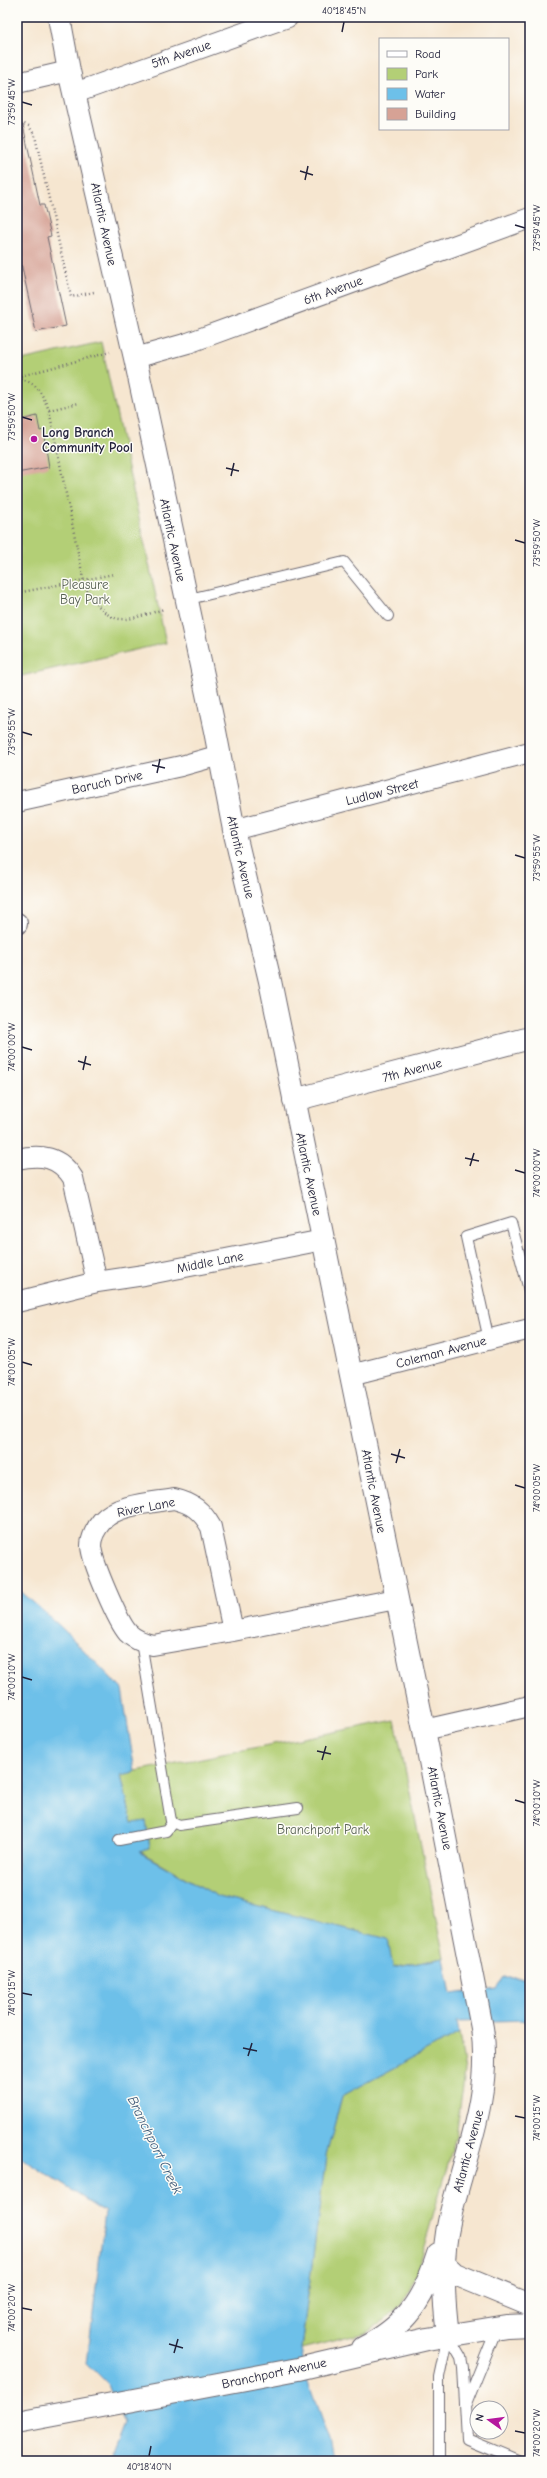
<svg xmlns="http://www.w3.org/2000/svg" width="547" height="2478" font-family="'Comic Neue',sans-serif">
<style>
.green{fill:#b3cf76;stroke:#6a7858}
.water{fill:#6dc0e9;stroke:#487192}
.building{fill:#d6a295}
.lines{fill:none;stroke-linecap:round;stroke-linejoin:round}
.service-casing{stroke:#6c676f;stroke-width:12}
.minor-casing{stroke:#6c676f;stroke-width:22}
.tertiary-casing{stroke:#6c676f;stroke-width:24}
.path{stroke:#6c676f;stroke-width:2.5;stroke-dasharray:1 3;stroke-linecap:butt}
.service{stroke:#fff;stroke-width:10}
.minor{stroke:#fff;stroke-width:20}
.tertiary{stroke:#fff;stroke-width:22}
.ticks{fill:none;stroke:#22223b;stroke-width:1.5}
.poi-dot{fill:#b5179e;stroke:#fdfcf7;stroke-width:1.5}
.labels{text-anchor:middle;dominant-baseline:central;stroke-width:3;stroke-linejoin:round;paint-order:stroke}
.street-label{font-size:13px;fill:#22223b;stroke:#fdfcf7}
.poi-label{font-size:13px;font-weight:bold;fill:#22223b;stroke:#fdfcf7;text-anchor:start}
.park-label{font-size:13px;fill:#555f50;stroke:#fdfcf7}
.water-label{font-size:14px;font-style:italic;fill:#3c5978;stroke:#fdfcf7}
.neatline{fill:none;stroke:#22223b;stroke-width:1.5}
.ticks-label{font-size:10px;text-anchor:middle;fill:#22223b}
</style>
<rect width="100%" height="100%" fill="#fdfcf7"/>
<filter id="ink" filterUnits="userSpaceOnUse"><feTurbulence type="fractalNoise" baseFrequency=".025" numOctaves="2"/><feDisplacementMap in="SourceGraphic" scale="8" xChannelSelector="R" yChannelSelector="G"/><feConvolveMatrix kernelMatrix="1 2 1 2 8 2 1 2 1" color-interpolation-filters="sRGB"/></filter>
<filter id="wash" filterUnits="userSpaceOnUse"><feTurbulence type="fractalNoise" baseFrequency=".012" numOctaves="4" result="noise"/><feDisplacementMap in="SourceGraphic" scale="16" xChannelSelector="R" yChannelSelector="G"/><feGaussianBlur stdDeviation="0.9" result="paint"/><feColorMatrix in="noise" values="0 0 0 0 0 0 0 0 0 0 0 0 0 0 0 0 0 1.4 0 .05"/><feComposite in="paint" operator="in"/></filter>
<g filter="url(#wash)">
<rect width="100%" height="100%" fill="#f6e6d0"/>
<path class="green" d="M 101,342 L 166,643 L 17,677 L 17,361 Z
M 395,1720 L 444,1958 L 392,1968 L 388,1939 L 219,1897 L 139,1851 L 150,1849 L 146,1821 L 132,1824 L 121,1774 Z
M 459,2033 L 465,2071 L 456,2136 L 416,2274 L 401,2305 L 384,2321 L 365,2333 L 301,2349 L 326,2156 L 342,2096 Z"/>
<path class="water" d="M 17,1588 L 60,1626 L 122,1689 L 135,1772 L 121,1775 L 132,1823 L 146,1821 L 150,1849 L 139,1852 L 219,1897 L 388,1939 L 393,1968 L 444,1958 L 451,1994 L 497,1988 L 504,1978 L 530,1978 L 530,2020 L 457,2022 L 459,2033 L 342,2096 L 326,2156 L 301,2349 L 308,2382 L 329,2440 L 333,2461 L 109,2461 L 124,2423 L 108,2384 L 87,2363 L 105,2212 L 17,2155 Z"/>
<g id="blocks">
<path class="building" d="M 17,125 L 23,125 L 40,205 L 44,205 L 51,236 L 47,237 L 66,326 L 36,332 L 17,244 Z
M 37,416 L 40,431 L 43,430 L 49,467 L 17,473 L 17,421 Z"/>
</g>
</g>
<g filter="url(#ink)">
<use href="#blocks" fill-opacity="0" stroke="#6c676f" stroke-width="1"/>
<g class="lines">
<defs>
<path id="service" d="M 185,600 L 344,562 L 388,616
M 489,1340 L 466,1237 L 511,1223 L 530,1294
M 141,1642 L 171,1821 L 179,1825 L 298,1808
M 119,1840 L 166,1831 L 173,1822
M 448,2335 L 461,2357 L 463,2368 L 467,2439 L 520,2461
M 467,2402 L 497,2328
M 439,2461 L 439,2377 L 448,2335"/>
<path id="minor" d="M 17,83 L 69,71
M 75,93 L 288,17
M 135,358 L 188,343 L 530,218
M 17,802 L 181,766 L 220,755
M 234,830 L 530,752
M 17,923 L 17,924
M 17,1159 C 41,1154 59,1156 73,1178 L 97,1282 L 17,1302
M 97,1282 L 144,1275 L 323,1240
M 351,1375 L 530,1329
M 174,1499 C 192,1503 202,1511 211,1527 L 233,1631 L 153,1645 C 144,1643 135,1640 128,1633 C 118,1622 92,1562 91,1546 C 91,1538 96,1528 102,1521 C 117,1504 152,1503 174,1499 Z
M 233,1631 L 396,1599
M 424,1730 L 530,1706"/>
<path id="tertiary" d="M 59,17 L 69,71 L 135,358 L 215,731 L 234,830 L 270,981 L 424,1730 L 482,2028 C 492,2094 465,2154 450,2217 C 441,2256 443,2295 448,2335
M 294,1100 L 530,1038
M 443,2263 L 455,2274 L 530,2305
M 363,2348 C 406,2326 424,2299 438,2254
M 17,2422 L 298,2369 L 427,2339 L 507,2326 L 530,2325"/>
</defs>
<use href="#service" class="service-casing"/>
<use href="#minor" class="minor-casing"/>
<use href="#tertiary" class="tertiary-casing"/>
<path class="path" d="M 17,121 L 29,126 L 35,136 L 71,297 L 94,292
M 17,298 L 20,312 L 17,312
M 17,377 L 110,352
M 17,378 C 37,382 41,392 49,410 L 85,587 C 111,628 120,623 164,609
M 49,410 L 79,403
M 17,593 L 114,574"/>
<use href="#service" class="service"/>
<use href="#minor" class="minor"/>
<use href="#tertiary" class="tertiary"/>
</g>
</g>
<path class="ticks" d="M 342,32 L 344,22M 22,102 L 32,105M 300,171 L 313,175M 305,180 L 308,166M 515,225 L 525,228M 22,417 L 32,420M 226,468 L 239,471M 231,476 L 234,463M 515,540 L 525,543M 22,732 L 32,735M 152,765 L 165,768M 157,773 L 160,759M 515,855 L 525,858M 22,1047 L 32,1050M 78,1061 L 91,1065M 83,1070 L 86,1056M 465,1158 L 479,1161M 470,1166 L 474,1153M 515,1170 L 525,1173M 22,1362 L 32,1365M 391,1454 L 405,1458M 396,1463 L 400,1449M 515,1485 L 525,1488M 22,1677 L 32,1680M 317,1751 L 331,1754M 322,1760 L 326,1746M 515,1800 L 525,1803M 22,1993 L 32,1995M 243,2048 L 257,2051M 248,2056 L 252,2043M 515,2116 L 525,2118M 22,2308 L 32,2310M 169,2344 L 183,2348M 174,2353 L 178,2339M 515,2431 L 525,2433M 149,2456 L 151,2446"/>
<circle class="poi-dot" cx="34" cy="439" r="4"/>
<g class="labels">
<g class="street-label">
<text transform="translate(181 54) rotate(-19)">5th Avenue</text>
<text transform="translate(104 224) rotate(78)">Atlantic Avenue</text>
<text transform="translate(333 290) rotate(-20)">6th Avenue</text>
<text transform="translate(173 540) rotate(78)">Atlantic Avenue</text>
<text transform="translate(107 782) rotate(-12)">Baruch Drive</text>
<text transform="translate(382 792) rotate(-14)">Ludlow Street</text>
<text transform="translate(241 857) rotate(77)">Atlantic Avenue</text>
<text transform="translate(412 1070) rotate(-15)">7th Avenue</text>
<text transform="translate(309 1174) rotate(78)">Atlantic Avenue</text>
<text transform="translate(210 1262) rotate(-11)">Middle Lane</text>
<text transform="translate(441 1352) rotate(-15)">Coleman Avenue</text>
<text transform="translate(374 1491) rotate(79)">Atlantic Avenue</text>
<text transform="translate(146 1507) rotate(-11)">River Lane</text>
<text transform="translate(440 1808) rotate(79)">Atlantic Avenue</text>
<text transform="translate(468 2151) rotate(-75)">Atlantic Avenue</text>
<text transform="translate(274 2373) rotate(-12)">Branchport Avenue</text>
</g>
<g class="poi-label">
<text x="42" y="432">Long Branch<tspan x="42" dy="15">Community Pool</tspan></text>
</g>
<g class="park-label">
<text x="85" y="584">Pleasure<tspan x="85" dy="15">Bay Park</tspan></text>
<text x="323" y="1829">Branchport Park</text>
</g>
<g class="water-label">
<text transform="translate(155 2145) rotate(64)">Branchport Creek</text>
</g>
</g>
<rect width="547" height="2478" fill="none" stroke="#fdfcf7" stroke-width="44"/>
<rect x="379" y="38" width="130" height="92" fill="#fdfcf7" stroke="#a5a5ac"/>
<rect x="387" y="51" width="20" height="6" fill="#ffffff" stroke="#a5a5ac"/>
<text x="415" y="58" font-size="12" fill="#22223b">Road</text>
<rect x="387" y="68" width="20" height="12" fill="#b3cf76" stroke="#a5a5ac"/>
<text x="415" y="78" font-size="12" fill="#22223b">Park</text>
<rect x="387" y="88" width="20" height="12" fill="#6dc0e9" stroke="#a5a5ac"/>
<text x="415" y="98" font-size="12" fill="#22223b">Water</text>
<rect x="387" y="108" width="20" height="12" fill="#d6a295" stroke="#a5a5ac"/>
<text x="415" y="118" font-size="12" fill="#22223b">Building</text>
<g transform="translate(489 2420) rotate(284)"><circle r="19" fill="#fdfcf7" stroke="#a5a5ac"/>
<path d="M0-3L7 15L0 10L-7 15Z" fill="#b5179e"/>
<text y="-6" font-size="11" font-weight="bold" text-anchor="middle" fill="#22223b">N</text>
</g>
<rect x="22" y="22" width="503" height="2434" class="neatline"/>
<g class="ticks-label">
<text x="344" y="14">40°18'45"N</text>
<text transform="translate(11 102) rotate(-90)" y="4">73°59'45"W</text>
<text transform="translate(536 228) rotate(-90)" y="4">73°59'45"W</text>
<text transform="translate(11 417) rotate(-90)" y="4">73°59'50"W</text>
<text transform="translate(536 543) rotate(-90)" y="4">73°59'50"W</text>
<text transform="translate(11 732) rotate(-90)" y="4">73°59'55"W</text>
<text transform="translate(536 858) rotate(-90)" y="4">73°59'55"W</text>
<text transform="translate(11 1047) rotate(-90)" y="4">74°00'00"W</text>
<text transform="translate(536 1173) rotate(-90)" y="4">74°00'00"W</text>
<text transform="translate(11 1362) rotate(-90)" y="4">74°00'05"W</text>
<text transform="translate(536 1488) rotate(-90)" y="4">74°00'05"W</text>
<text transform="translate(11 1677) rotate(-90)" y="4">74°00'10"W</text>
<text transform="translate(536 1803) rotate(-90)" y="4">74°00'10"W</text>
<text transform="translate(11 1993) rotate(-90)" y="4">74°00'15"W</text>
<text transform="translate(536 2118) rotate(-90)" y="4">74°00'15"W</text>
<text transform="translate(11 2308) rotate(-90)" y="4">74°00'20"W</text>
<text transform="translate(536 2433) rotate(-90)" y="4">74°00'20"W</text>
<text x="149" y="2470">40°18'40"N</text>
</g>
</svg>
